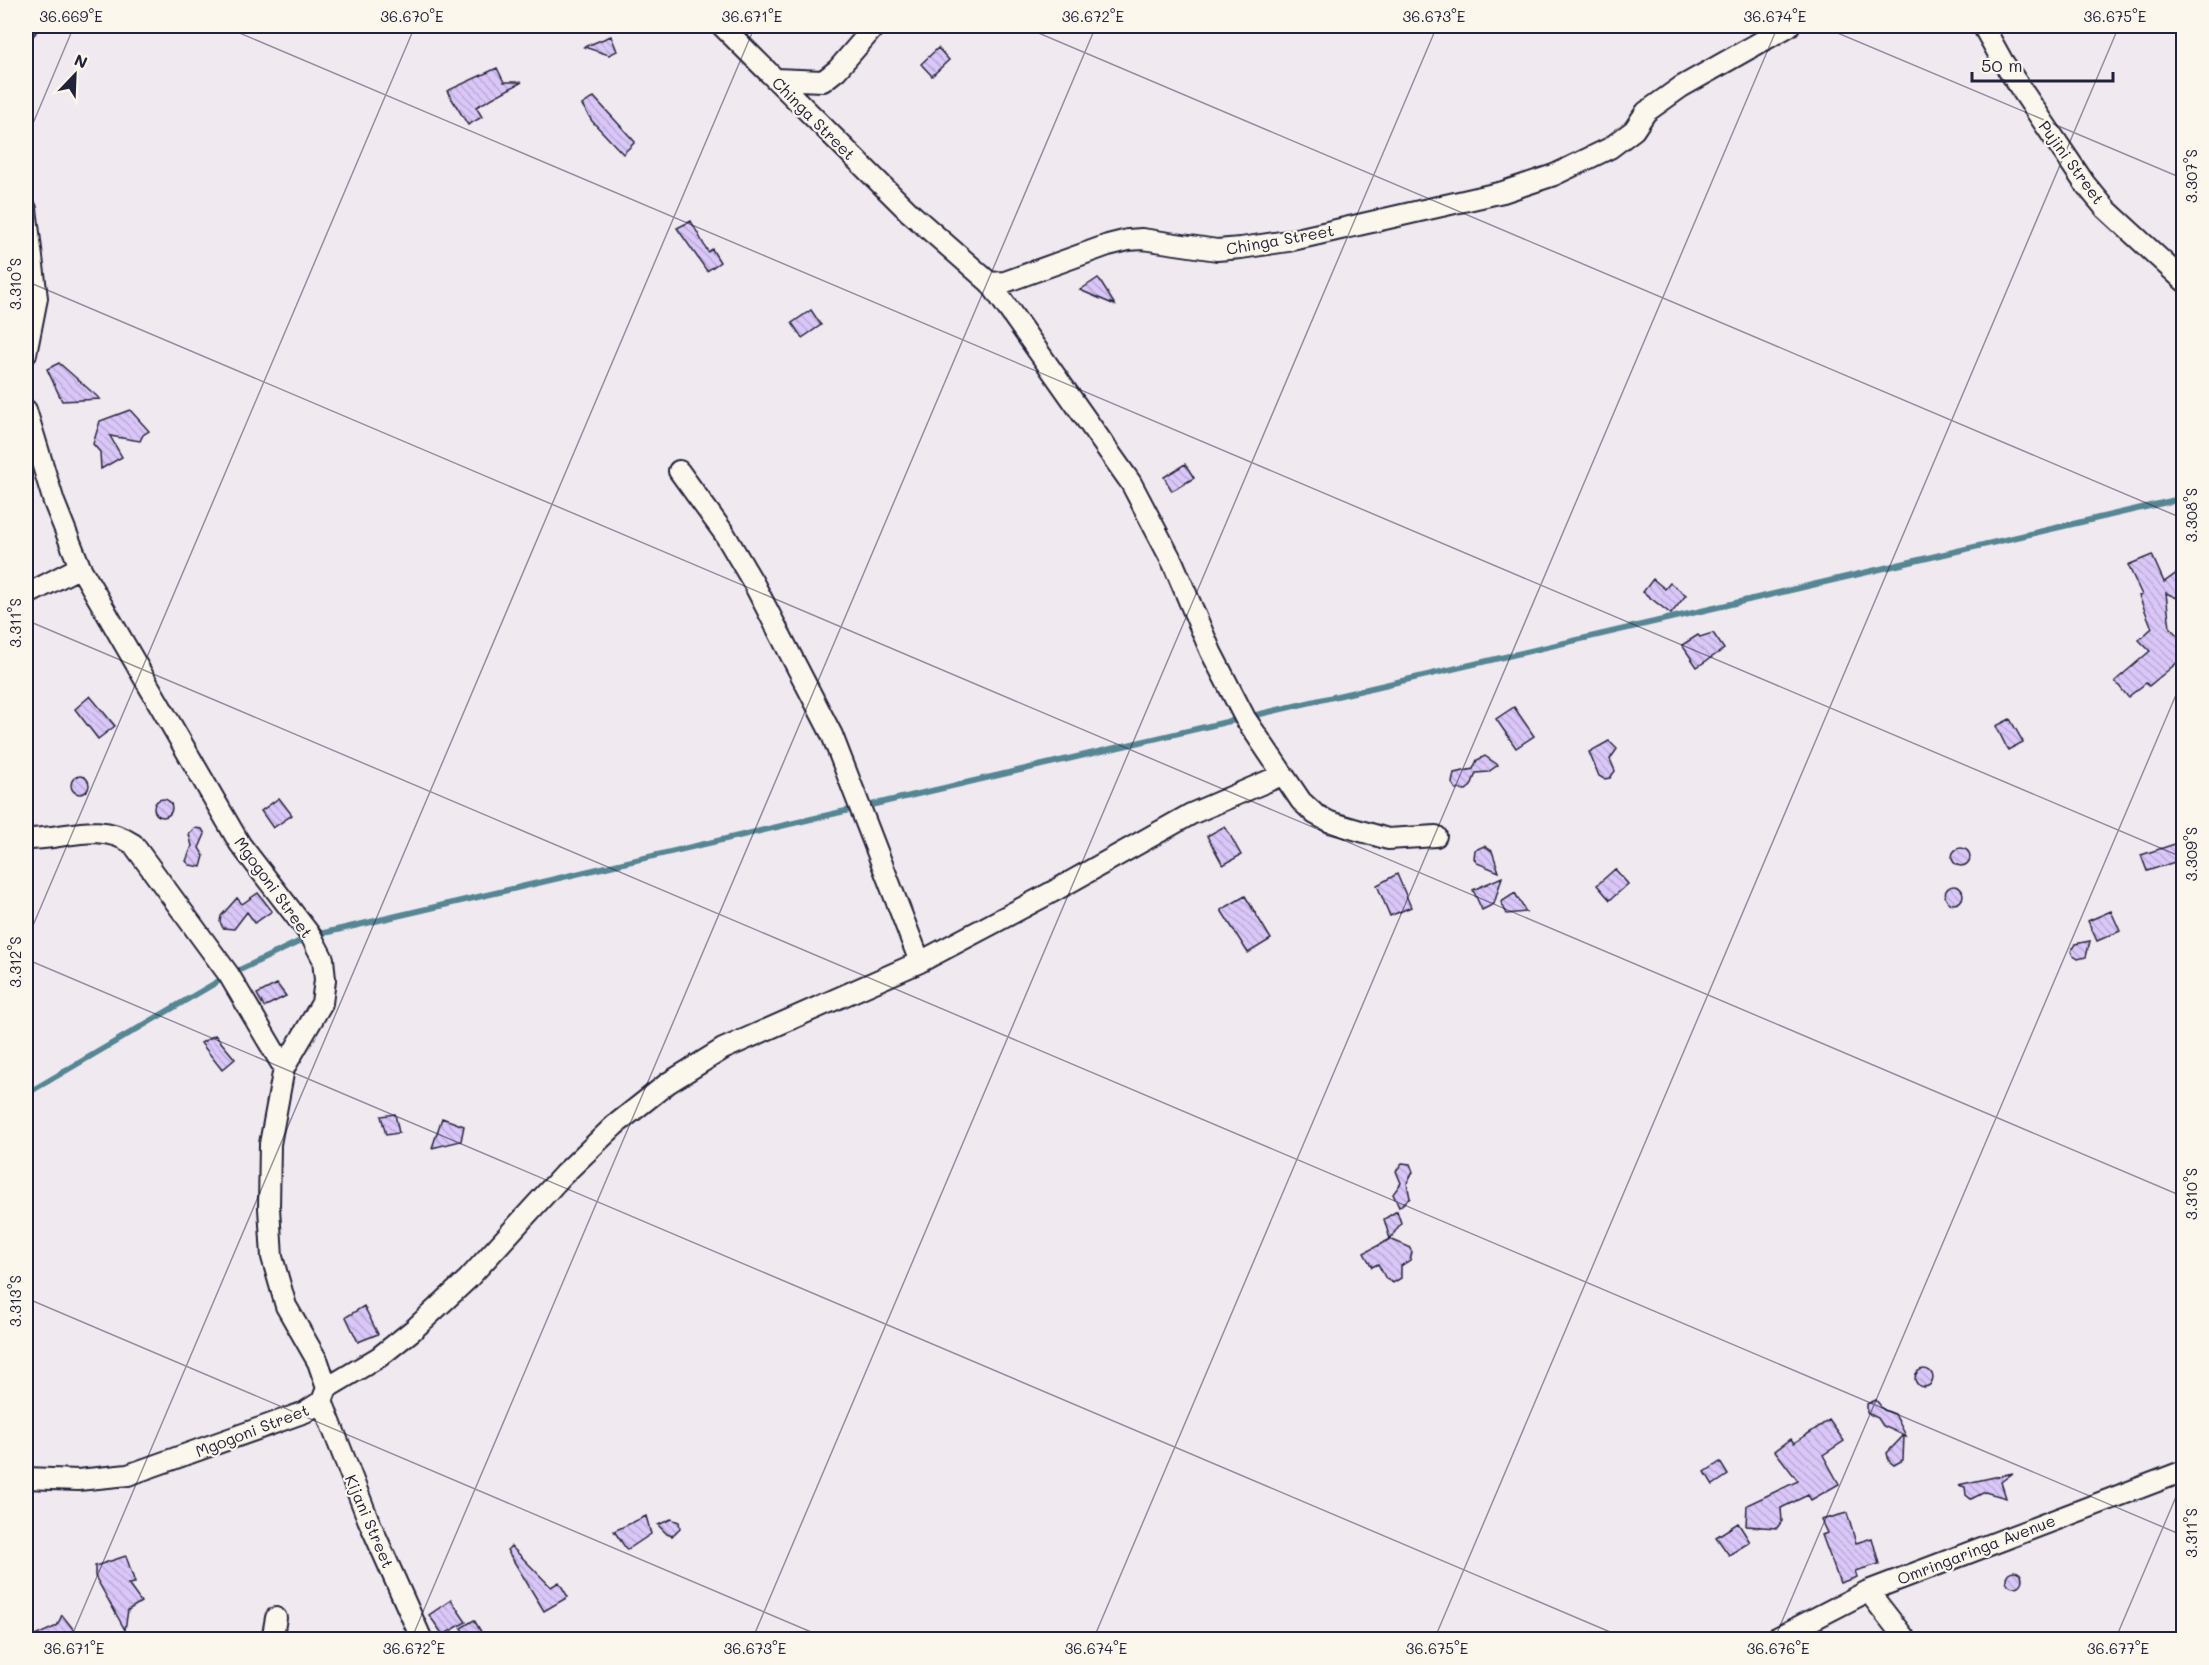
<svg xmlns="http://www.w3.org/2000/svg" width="2209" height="1665" font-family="Mali,sans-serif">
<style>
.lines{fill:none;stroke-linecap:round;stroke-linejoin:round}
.stream{stroke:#558694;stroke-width:6}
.building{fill:url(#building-back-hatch);stroke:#22223b;stroke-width:1.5}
.minor-casing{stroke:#22223b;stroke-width:24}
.minor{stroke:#fbf7ec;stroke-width:20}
.ticks{fill:none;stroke:#22223b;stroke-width:1.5;stroke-opacity:0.45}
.labels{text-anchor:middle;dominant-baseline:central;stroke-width:4.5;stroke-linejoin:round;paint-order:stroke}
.street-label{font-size:16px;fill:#22223b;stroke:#fbf7ec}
.neatline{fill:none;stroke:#22223b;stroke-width:2}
.ticks-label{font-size:15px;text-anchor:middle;fill:#22223b}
</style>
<defs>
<pattern id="building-back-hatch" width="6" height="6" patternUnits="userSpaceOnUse" patternTransform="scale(1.5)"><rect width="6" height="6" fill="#dac7f8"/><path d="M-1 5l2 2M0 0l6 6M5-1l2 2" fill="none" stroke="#bbabd6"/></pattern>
</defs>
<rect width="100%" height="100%" fill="#f1e9f0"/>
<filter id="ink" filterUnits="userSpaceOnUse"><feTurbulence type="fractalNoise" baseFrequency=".0167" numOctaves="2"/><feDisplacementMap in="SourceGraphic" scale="12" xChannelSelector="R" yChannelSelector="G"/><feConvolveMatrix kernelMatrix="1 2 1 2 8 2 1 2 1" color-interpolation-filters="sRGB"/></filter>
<g filter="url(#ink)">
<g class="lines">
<path class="stream" d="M 26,1094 L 229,975 L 311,936 L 2184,498"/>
</g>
<path class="building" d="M 611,36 L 617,51 L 609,55 L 584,47 Z
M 938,48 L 949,60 L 932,76 L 921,64 Z
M 497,68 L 504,82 L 522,82 L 476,107 L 482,117 L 468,125 L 447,91 Z
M 594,97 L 635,142 L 623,154 L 592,121 L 582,105 Z
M 691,221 L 708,252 L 712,249 L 720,262 L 707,271 L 677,228 Z
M 1098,278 L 1115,305 L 1080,290 Z
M 811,310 L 821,325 L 802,338 L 792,323 Z
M 59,363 L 100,399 L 62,401 L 47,369 Z
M 130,410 L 149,431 L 143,435 L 140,441 L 110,436 L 122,457 L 101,469 L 100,452 L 93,444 L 100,421 Z
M 1185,464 L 1194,478 L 1172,491 L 1164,477 Z
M 2152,555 L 2164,582 L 2184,568 L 2184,601 L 2166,593 L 2170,628 L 2184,642 L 2184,657 L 2149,686 L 2146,683 L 2128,697 L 2115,681 L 2150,651 L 2139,640 L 2152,628 L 2139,596 L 2142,595 L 2128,565 Z
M 1653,579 L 1665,589 L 1670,583 L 1686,595 L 1671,614 L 1643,592 Z
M 1713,633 L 1724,649 L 1697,667 L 1682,645 L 1698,635 L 1700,637 Z
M 90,696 L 115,726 L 98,739 L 75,709 Z
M 1514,707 L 1534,736 L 1516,748 L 1496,719 Z
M 2010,719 L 2023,742 L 2008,750 L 1996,726 Z
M 1609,741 L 1617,749 L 1610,759 L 1615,771 L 1610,778 L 1604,779 L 1599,776 L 1589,752 Z
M 1485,756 L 1498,765 L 1488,772 L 1476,773 L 1471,786 L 1466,790 L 1456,789 L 1452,783 L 1454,773 L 1473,769 L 1477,760 Z
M71 785a9 9 0 1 1 18 0a9 9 0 1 1-18 0Z
M 279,798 L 292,815 L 273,828 L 261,811 Z
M154 808a9 9 0 1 1 18 0a9 9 0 1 1-18 0Z
M 1225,826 L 1241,855 L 1223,865 L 1207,836 Z
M 194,828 L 202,829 L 205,834 L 199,848 L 204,856 L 201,867 L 190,865 L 186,861 L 192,846 L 189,834 Z
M 2184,841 L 2184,859 L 2147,871 L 2141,855 Z
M 1484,846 L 1492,851 L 1499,872 L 1477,863 L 1474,858 L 1475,850 Z
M1952 857a9 9 0 1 1 18 0a9 9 0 1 1-18 0Z
M 1615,869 L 1628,884 L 1610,900 L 1597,885 Z
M 1397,874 L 1411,907 L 1390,916 L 1377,885 Z
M 1502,877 L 1494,904 L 1482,910 L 1473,890 Z
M1945 895a9 9 0 1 1 18 0a9 9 0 1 1-18 0Z
M 258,893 L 272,911 L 255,923 L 247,912 L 234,929 L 223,928 L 220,922 L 221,916 L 237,898 L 242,904 Z
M 1515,893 L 1526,912 L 1507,914 L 1501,902 Z
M 1245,896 L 1271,939 L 1248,953 L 1221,910 Z
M 2111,911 L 2120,931 L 2097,941 L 2088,921 Z
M 2090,941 L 2086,957 L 2078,959 L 2073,956 L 2071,951 L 2075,944 Z
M 277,984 L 286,996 L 264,1007 L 257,994 Z
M 215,1035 L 235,1059 L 222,1070 L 201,1043 Z
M 395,1114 L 399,1133 L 386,1135 L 381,1116 Z
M 442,1118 L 464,1126 L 461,1141 L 432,1148 Z
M 1402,1163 L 1410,1164 L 1413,1172 L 1407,1183 L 1410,1198 L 1399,1207 L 1393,1194 L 1401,1183 L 1396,1171 Z
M 1397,1211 L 1401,1223 L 1390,1239 L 1384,1219 Z
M 1390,1239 L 1409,1247 L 1412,1252 L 1410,1260 L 1401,1266 L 1401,1278 L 1393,1283 L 1386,1279 L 1378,1264 L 1372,1267 L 1364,1253 Z
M 364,1306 L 378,1334 L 358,1342 L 346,1317 Z
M1915 1378a9 9 0 1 1 18 0a9 9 0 1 1-18 0Z
M 1876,1400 L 1884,1410 L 1895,1414 L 1906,1436 L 1883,1426 L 1878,1418 L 1867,1413 L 1867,1404 Z
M 1829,1420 L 1844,1441 L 1823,1455 L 1839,1484 L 1811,1500 L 1808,1495 L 1781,1508 L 1782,1521 L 1777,1528 L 1746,1526 L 1747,1505 L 1798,1481 L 1775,1451 L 1791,1439 L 1794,1443 Z
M 1904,1435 L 1903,1460 L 1894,1465 L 1889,1461 L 1887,1453 Z
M 1720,1462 L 1728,1475 L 1713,1485 L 1705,1472 Z
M 2013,1473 L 2001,1482 L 2006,1498 L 1985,1492 L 1971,1499 L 1966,1495 L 1965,1487 L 1958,1485 Z
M 1847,1513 L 1856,1543 L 1872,1538 L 1879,1564 L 1855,1571 L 1857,1577 L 1840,1583 L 1822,1535 L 1827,1533 L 1821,1520 Z
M 646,1516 L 651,1534 L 627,1550 L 614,1531 Z
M 671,1519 L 679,1522 L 680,1528 L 672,1536 L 667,1534 L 658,1525 Z
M 1738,1523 L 1750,1542 L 1729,1555 L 1716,1537 Z
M 511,1546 L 551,1587 L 559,1582 L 568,1597 L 544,1611 L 507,1550 Z
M 126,1556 L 135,1583 L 128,1584 L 141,1602 L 128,1610 L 125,1630 L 95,1576 L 95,1566 Z
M2006 1579a8 8 0 1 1 16 0a8 8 0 1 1-16 0Z
M 451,1600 L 466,1622 L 443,1635 L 429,1615 Z
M 62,1615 L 82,1640 L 26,1640 L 57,1626 Z
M 474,1620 L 486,1640 L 468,1640 L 461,1628 Z"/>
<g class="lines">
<defs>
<path id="minor" d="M 722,26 L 909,212 L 990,283 L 1005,282 L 1108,245 L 1128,240 L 1142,239 L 1217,250 L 1241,248 L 1288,241 L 1503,192 L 1554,175 L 1610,148 L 1634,130 L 1646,112 L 1681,87 L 1789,26
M 1983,26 L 2003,62 L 2085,184 L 2106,209 L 2184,281
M 26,27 L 26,26
M 775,79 L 823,81 L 837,70 L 875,26
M 26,209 L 37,298 L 26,354
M 990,283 L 1131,483 L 1173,563 L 1211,652 L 1245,718 L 1301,801 L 1315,814 L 1330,822 L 1388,839 L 1436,836
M 26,410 L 54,502 L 80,567 L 240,844 L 311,936 L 323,959 L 325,980 L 322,1003 L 284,1068 L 270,1144 L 269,1208 L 272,1257 L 286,1306 L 318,1362 L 327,1388 L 322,1401 L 305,1412 L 128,1475 L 78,1480 L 26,1478
M 679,471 L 724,533 L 754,584 L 832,735 L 920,962
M 26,595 L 80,567
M 26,839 C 65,840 97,820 133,844 L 229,975 L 284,1068
M 327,1388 L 379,1357 L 413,1330 L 468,1279 L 563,1175 L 615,1125 L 668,1083 L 723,1049 L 920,962 L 1054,891 L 1191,814 L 1282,775
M 322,1401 L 368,1519 L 422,1640
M 1868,1591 L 1906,1640
M 272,1640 L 276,1618
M 1773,1640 L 1868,1591 L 2184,1471"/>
</defs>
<use href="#minor" class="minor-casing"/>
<use href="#minor" class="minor"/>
</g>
</g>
<path class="ticks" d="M 223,26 L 2184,858M 1022,26 L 2184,519M 1821,26 L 2184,179M 26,140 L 74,26M 26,281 L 2184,1197M 26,620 L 2184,1536M 26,942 L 415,26M 26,959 L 1629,1640M 26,1298 L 830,1640M 26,1637 L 31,1640M 70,1640 L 755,26M 411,1640 L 1096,26M 752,1640 L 1437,26M 1093,1640 L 1778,26M 1434,1640 L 2119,26M 1774,1640 L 2184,676M 2115,1640 L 2184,1478"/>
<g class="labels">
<g class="street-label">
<text transform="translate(814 118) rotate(45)">Chinga Street</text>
<text transform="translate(2072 162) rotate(54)">Pujini Street</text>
<text transform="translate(1280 239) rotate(-10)">Chinga Street</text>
<text transform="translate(274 887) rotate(54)">Mgogoni Street</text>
<text transform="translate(252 1430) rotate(-21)">Mgogoni Street</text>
<text transform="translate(370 1521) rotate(67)">Kijani Street</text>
<text transform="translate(1976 1549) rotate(-21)">Omringaringa Avenue</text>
</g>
</g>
<rect width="2209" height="1665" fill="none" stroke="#fbf7ec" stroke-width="66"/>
<g transform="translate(75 75) rotate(23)" stroke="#fbf7ec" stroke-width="4.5" paint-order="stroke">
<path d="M0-4.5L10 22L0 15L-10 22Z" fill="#22223b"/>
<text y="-9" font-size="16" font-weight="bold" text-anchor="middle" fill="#22223b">N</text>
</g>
<path d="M1972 72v9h141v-9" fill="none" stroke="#22223b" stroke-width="3"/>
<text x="1981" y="72" font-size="18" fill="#22223b" stroke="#fbf7ec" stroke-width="4.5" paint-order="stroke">50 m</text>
<rect x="33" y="33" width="2143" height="1599" class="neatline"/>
<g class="ticks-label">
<text x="71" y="22">36.669°E</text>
<text x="412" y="22">36.670°E</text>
<text x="752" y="22">36.671°E</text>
<text x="1093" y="22">36.672°E</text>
<text x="1434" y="22">36.673°E</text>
<text x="1775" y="22">36.674°E</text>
<text x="2115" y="22">36.675°E</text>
<text transform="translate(2192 176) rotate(-90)" y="5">3.307°S</text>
<text transform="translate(16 284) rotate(-90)" y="5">3.310°S</text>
<text transform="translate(2192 515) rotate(-90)" y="5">3.308°S</text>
<text transform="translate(16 623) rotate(-90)" y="5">3.311°S</text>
<text transform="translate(2192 854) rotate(-90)" y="5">3.309°S</text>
<text transform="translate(16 962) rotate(-90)" y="5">3.312°S</text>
<text transform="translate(2192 1194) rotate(-90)" y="5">3.310°S</text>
<text transform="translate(16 1301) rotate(-90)" y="5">3.313°S</text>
<text transform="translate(2192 1533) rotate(-90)" y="5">3.311°S</text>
<text x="74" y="1654">36.671°E</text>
<text x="414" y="1654">36.672°E</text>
<text x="755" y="1654">36.673°E</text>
<text x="1096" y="1654">36.674°E</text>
<text x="1437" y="1654">36.675°E</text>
<text x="1778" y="1654">36.676°E</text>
<text x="2118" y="1654">36.677°E</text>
</g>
</svg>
